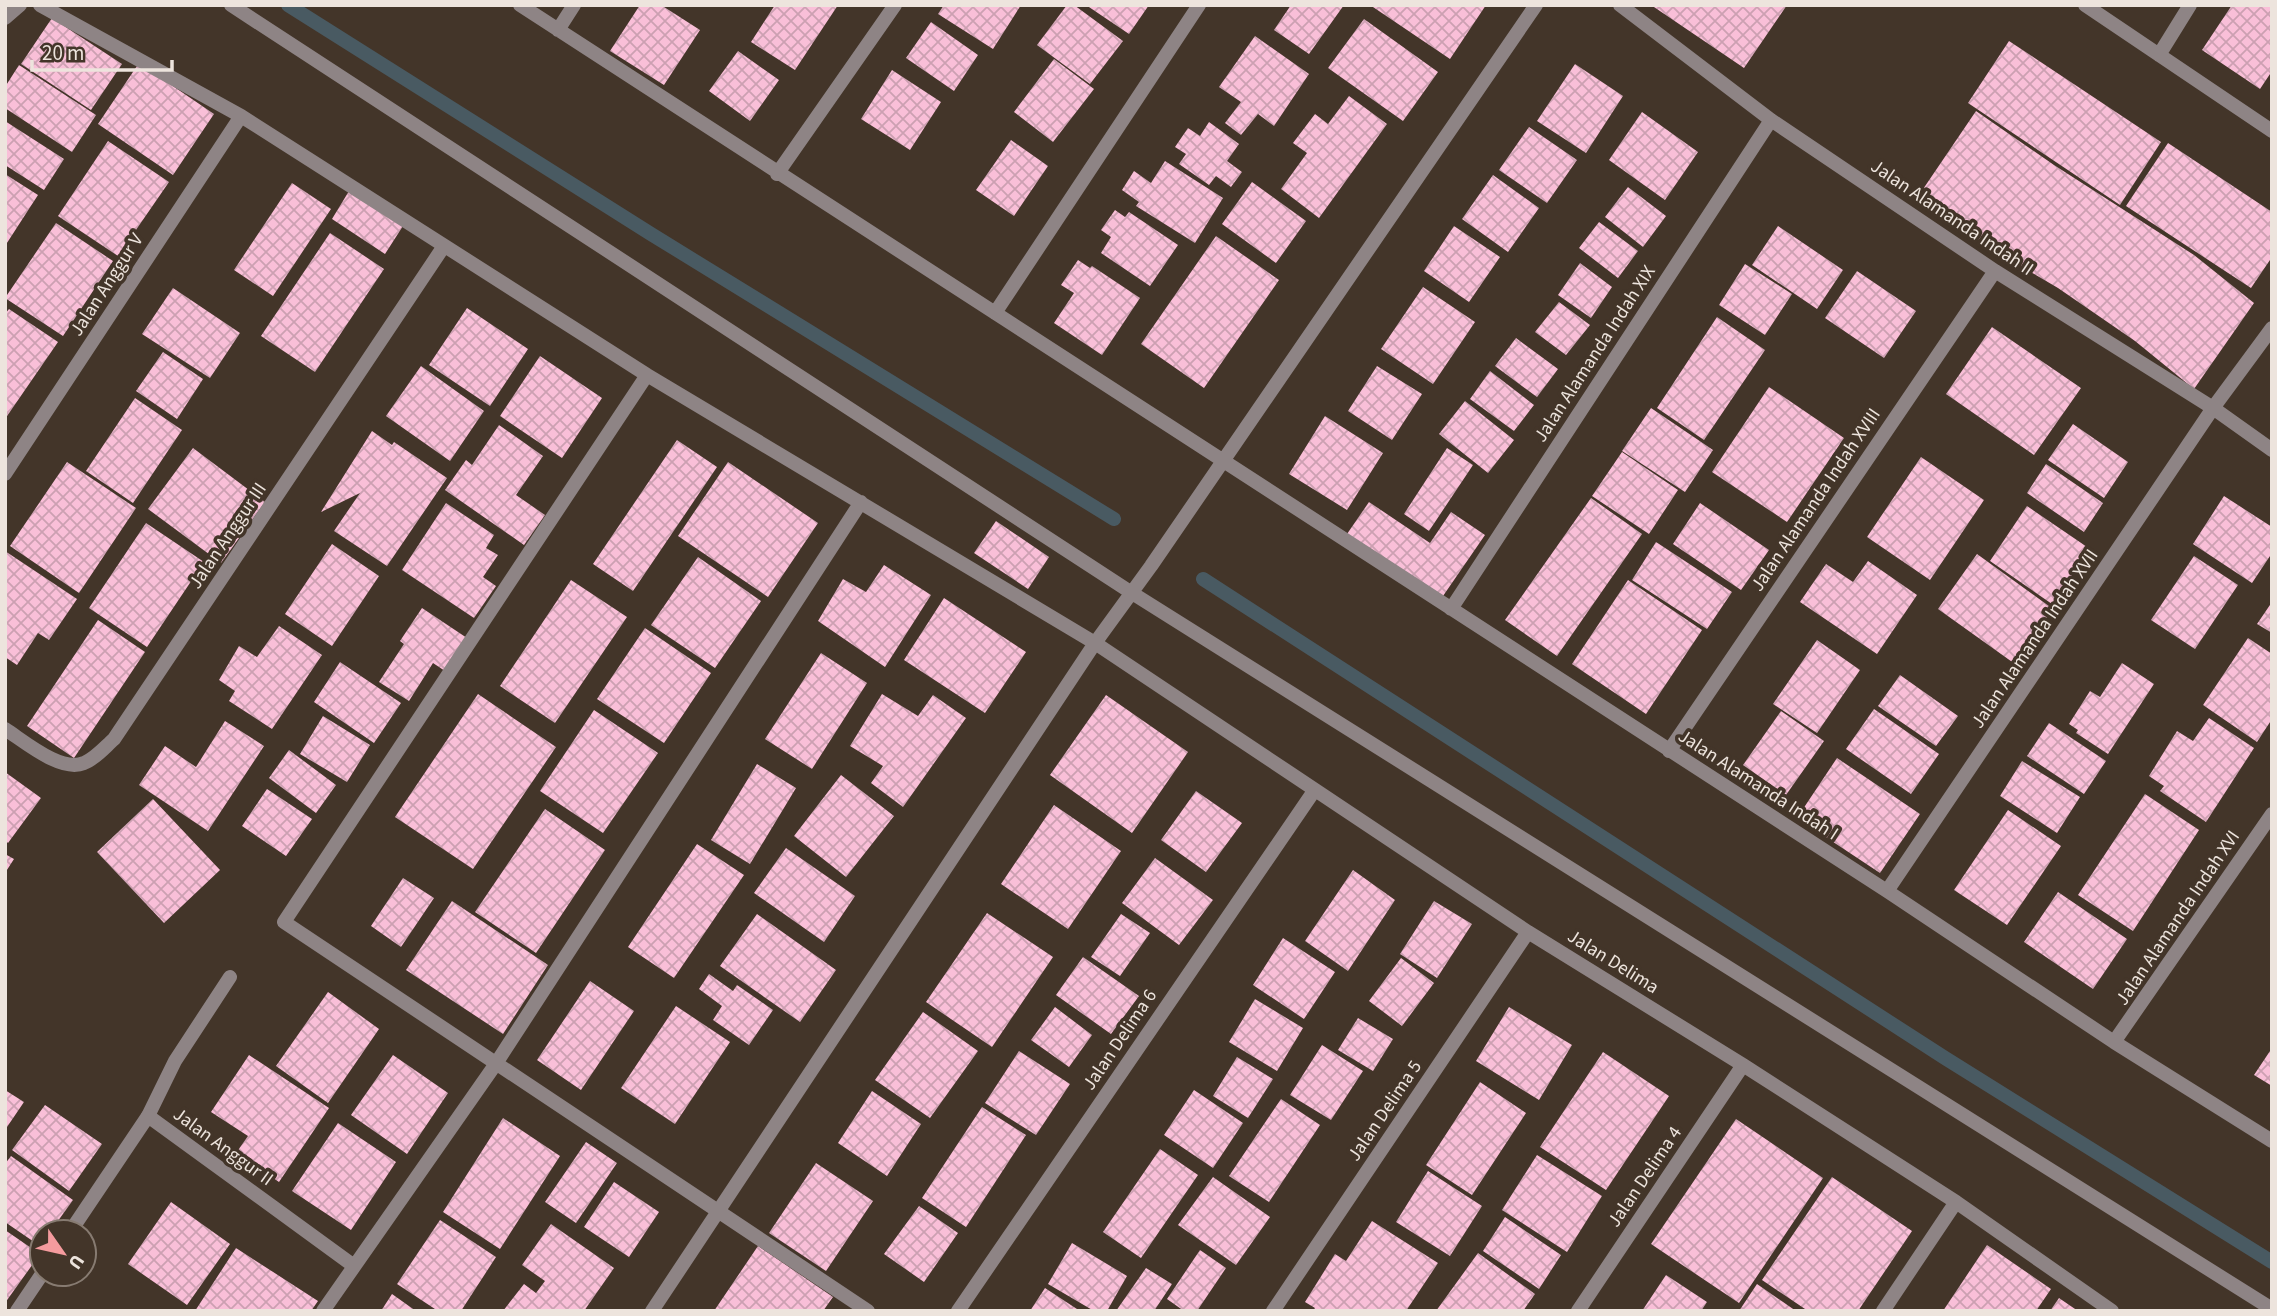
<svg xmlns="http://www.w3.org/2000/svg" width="2277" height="1316" font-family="'Source Sans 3',sans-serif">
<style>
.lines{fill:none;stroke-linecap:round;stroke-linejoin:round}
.stream{stroke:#495a62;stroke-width:14}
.building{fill:url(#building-cross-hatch)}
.service{stroke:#8e8485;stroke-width:14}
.minor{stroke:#8e8485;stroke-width:14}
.labels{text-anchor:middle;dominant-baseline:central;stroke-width:7;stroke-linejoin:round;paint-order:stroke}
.street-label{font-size:19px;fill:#ede4dd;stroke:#433529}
</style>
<defs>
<pattern id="building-cross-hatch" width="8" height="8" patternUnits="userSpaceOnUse" patternTransform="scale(1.75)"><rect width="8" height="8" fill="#f9bfd8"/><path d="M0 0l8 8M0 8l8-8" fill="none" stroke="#cca0b2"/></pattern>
</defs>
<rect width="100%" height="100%" fill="#433529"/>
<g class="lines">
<path class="stream" d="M 288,5 L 651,234 L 1114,519
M 1203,579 L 1945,1058 L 2272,1262"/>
</g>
<path class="building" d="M 640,5 L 661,5 L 700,30 L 664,85 L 610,51 Z
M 775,5 L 838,5 L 795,70 L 751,42 Z
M 944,5 L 1021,5 L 993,49 L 938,14 Z
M 1067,5 L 1074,5 L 1123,41 L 1090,84 L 1037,45 Z
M 1086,5 L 1149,5 L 1129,34 Z
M 1291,5 L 1344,5 L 1309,54 L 1274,30 Z
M 1370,5 L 1486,5 L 1450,59 Z
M 1651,5 L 1787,5 L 1744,68 Z
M 2232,5 L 2272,5 L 2272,71 L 2260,89 L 2202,50 Z
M 52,18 L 122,64 L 91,110 L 21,64 Z
M 1364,19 L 1438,72 L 1403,121 L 1328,68 Z
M 931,22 L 978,55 L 954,91 L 906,58 Z
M 1255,36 L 1309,74 L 1274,126 L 1258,114 L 1241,135 L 1225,123 L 1241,102 L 1219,87 Z
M 2009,41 L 2161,142 L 2120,205 L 1968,103 Z
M 738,51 L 779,80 L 750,121 L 709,91 Z
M 1054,59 L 1094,89 L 1053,142 L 1014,112 Z
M 139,63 L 214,114 L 173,175 L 98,124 Z
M 1575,64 L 1623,96 L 1586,153 L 1537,121 Z
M 19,65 L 96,115 L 72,152 L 5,108 L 5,87 Z
M 892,70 L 941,102 L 910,150 L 861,119 Z
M 1349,96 L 1387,124 L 1319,218 L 1281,189 L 1307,153 L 1293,143 L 1315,114 L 1328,124 Z
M 1976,111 L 2054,165 L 2194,255 L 2254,303 L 2194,389 L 2135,341 L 2058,288 L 1995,251 L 1917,198 Z
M 1642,112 L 1698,152 L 1665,200 L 1609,160 Z
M 5,121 L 64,159 L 44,190 L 5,165 Z
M 1209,122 L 1239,144 L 1227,161 L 1242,172 L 1231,187 L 1216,176 L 1209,185 L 1179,164 L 1186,154 L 1175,147 L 1188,128 L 1200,136 Z
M 1529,127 L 1577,160 L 1547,203 L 1499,170 Z
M 1011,140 L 1048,166 L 1014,216 L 976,190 Z
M 108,141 L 169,182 L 118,256 L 58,216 Z
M 2168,143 L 2272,212 L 2272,257 L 2251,288 L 2126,206 Z
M 1165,161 L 1223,198 L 1195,243 L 1136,206 L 1139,202 L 1122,190 L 1134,171 L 1151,183 Z
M 5,174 L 38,195 L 5,246 Z
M 1493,175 L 1539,208 L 1508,252 L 1462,219 Z
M 1252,182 L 1306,221 L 1276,263 L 1222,224 Z
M 292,183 L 331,209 L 273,296 L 234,270 Z
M 1628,187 L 1666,216 L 1643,247 L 1605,217 Z
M 349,191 L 403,226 L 385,254 L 332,219 Z
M 1115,210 L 1125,217 L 1129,212 L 1178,245 L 1150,286 L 1101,253 L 1111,237 L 1101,230 Z
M 1599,222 L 1638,251 L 1618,278 L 1579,248 Z
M 56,223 L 113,261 L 63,336 L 5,298 Z
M 1454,226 L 1500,257 L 1469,302 L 1424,271 Z
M 1778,226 L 1843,270 L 1817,309 L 1752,265 Z
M 330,233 L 384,269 L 315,372 L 261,336 Z
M 1216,236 L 1279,280 L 1204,388 L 1141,344 Z
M 1078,260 L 1090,268 L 1092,266 L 1140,298 L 1102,355 L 1054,323 L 1074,293 L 1061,285 Z
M 1580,263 L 1612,287 L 1591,318 L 1558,295 Z
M 1745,264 L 1792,294 L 1765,335 L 1719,305 Z
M 1857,271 L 1916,311 L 1884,358 L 1825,318 Z
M 1423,287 L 1475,322 L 1433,384 L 1381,349 Z
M 173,288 L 240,333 L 210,378 L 142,334 Z
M 1559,302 L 1590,325 L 1566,355 L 1535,332 Z
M 467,308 L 528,349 L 490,406 L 429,365 Z
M 9,309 L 58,342 L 5,419 L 5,314 Z
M 1717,317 L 1765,350 L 1704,440 L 1657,408 Z
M 1992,327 L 2081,388 L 2034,455 L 1946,394 Z
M 1516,338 L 1558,369 L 1537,397 L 1495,366 Z
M 163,352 L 203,379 L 177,419 L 136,391 Z
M 540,356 L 602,398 L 562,458 L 500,416 Z
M 421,366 L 484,411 L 450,461 L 386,416 Z
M 1377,366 L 1422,394 L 1392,440 L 1348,411 Z
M 1490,371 L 1534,405 L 1514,431 L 1470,399 Z
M 1769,387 L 1844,438 L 1787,522 L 1712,472 Z
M 135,398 L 182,430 L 133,503 L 86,471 Z
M 1465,401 L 1514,440 L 1488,473 L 1439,434 Z
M 1651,408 L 1713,450 L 1685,492 L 1622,451 Z
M 1325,416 L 1383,453 L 1347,510 L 1289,474 Z
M 2073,424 L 2128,462 L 2104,498 L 2048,460 Z
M 499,425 L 543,456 L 516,495 L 545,515 L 524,545 L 445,490 L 466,460 L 472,465 Z
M 372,431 L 392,445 L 394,442 L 447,478 L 387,566 L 334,531 L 360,493 L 321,512 Z
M 677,440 L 717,467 L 633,591 L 593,564 Z
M 193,448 L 265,502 L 221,563 L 148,509 Z
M 1447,448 L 1473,465 L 1429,531 L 1404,514 Z
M 1622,452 L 1678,490 L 1649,534 L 1592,496 Z
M 1921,457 L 1984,500 L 1930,580 L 1867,537 Z
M 67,462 L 136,508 L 79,593 L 10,546 Z
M 728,462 L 818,523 L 768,597 L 678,536 Z
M 2046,464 L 2103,503 L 2084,532 L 2027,493 Z
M 2224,496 L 2272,527 L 2272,553 L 2252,583 L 2193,544 Z
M 1591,498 L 1642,534 L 1557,656 L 1505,620 Z
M 1369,502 L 1430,543 L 1451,512 L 1485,535 L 1443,596 L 1347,534 Z
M 446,503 L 494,535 L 486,548 L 498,555 L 483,577 L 496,586 L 474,618 L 402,570 Z
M 1700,503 L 1769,550 L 1741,590 L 1673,544 Z
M 2027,506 L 2090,549 L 2052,604 L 1990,561 Z
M 996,521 L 1049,557 L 1028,589 L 974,553 Z
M 146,523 L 204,562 L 147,647 L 89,608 Z
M 1656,542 L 1732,592 L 1707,629 L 1632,580 Z
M 332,544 L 379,576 L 332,646 L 285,614 Z
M 5,551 L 77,599 L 49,640 L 38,633 L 17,665 L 5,657 Z
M 1977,554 L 2053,609 L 2015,664 L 1938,609 Z
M 2194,556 L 2238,585 L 2195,649 L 2151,620 Z
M 698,557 L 761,601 L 715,668 L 651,625 Z
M 1868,561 L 1917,595 L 1877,654 L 1800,602 L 1826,564 L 1853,582 Z
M 884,565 L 931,595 L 885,667 L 818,621 L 843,579 L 866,592 Z
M 571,580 L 627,617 L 555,723 L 500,686 Z
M 1628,580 L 1702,630 L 1646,714 L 1572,664 Z
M 944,598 L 1026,652 L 985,713 L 904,660 Z
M 2272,602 L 2272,633 L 2257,624 Z
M 422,608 L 470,640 L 448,673 L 433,663 L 409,701 L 379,682 L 404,644 L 400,641 Z
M 98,620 L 145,652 L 74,758 L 27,726 Z
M 279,626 L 322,655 L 272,729 L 229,701 L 235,691 L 219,680 L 239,646 L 257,657 Z
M 645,628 L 711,673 L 664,743 L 597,699 Z
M 2248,638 L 2272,654 L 2272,719 L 2257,742 L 2203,705 Z
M 1817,640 L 1860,670 L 1817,733 L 1773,704 Z
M 821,653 L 867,683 L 812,769 L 765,739 Z
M 340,662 L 401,703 L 374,743 L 314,702 Z
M 2122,663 L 2154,684 L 2108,754 L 2076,733 L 2078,730 L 2069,724 L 2090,691 L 2100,697 Z
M 1900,675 L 1958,716 L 1936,746 L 1878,706 Z
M 478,694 L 556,747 L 473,869 L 395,817 Z
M 882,694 L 918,716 L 933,695 L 966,718 L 903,807 L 871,783 L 883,766 L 850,746 Z
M 1106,695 L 1188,752 L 1132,833 L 1050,775 Z
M 1874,709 L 1939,754 L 1911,794 L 1846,749 Z
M 594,710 L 658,753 L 603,833 L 540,791 Z
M 1781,711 L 1824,741 L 1786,795 L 1743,765 Z
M 323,716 L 370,745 L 347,782 L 300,754 Z
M 2209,718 L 2254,748 L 2206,822 L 2160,791 L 2164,786 L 2149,776 L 2177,731 L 2193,741 Z
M 225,721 L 264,746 L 208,831 L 139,785 L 165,746 L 196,767 Z
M 2049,723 L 2106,761 L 2084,794 L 2027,756 Z
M 289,750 L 336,785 L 316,813 L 269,778 Z
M 1837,758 L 1920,814 L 1880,873 L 1797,818 Z
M 2022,761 L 2080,797 L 2057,833 L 2000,796 Z
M 757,764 L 796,788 L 750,864 L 711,840 Z
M 5,772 L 41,798 L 8,843 L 5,840 Z
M 841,775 L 894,816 L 846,877 L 794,836 Z
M 267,789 L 312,819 L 286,856 L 242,826 Z
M 1196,791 L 1242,823 L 1206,872 L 1161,840 Z
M 2145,794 L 2199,830 L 2133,931 L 2078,895 Z
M 153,799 L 220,870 L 164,923 L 97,852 Z
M 1054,805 L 1121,851 L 1068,929 L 1001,884 Z
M 545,809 L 605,850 L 536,953 L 475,912 Z
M 2008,810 L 2061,846 L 2007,925 L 1954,890 Z
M 697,844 L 744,875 L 674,978 L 628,947 Z
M 786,848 L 855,896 L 824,942 L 754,893 Z
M 5,854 L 14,859 L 5,873 Z
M 1155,858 L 1213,900 L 1179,945 L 1122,903 Z
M 1353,870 L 1395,900 L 1348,971 L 1305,941 Z
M 403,878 L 434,898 L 401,947 L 371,926 Z
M 2058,892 L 2127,939 L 2093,989 L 2024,942 Z
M 452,901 L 548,965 L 503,1034 L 406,970 Z
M 1434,901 L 1472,924 L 1437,978 L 1400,954 Z
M 987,913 L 1053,957 L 992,1047 L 926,1002 Z
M 757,914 L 836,970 L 800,1022 L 720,966 Z
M 1121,914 L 1150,933 L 1120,976 L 1091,957 Z
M 1283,938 L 1335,972 L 1304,1019 L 1253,985 Z
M 1083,957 L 1139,996 L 1111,1034 L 1056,995 Z
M 1401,958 L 1434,983 L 1402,1026 L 1369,1001 Z
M 709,974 L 733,991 L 737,985 L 773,1010 L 749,1045 L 713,1020 L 722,1006 L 699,989 Z
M 590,981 L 634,1011 L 581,1090 L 537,1060 Z
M 328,992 L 379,1029 L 328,1103 L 276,1066 Z
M 1255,999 L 1303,1028 L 1277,1071 L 1229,1042 Z
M 676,1006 L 730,1042 L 675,1124 L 621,1088 Z
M 1055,1007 L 1092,1035 L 1069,1067 L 1031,1040 Z
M 1509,1007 L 1572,1045 L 1539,1100 L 1476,1061 Z
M 923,1012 L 978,1051 L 930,1118 L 875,1080 Z
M 1358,1018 L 1393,1039 L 1373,1071 L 1338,1050 Z
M 1322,1045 L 1363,1071 L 1331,1120 L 1290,1095 Z
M 2272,1048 L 2272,1086 L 2254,1075 Z
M 1019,1051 L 1070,1084 L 1036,1135 L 985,1103 Z
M 1603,1052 L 1669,1096 L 1606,1190 L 1540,1147 Z
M 249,1055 L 329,1108 L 279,1182 L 236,1153 L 248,1136 L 211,1112 Z
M 393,1055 L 448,1093 L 407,1154 L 351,1115 Z
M 1237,1057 L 1273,1079 L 1248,1118 L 1213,1096 Z
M 1480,1082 L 1526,1113 L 1472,1195 L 1426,1165 Z
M 5,1090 L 24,1102 L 5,1130 Z
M 1194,1090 L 1243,1123 L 1213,1168 L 1164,1135 Z
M 872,1091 L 921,1124 L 887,1176 L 838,1143 Z
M 1281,1099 L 1320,1125 L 1269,1202 L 1229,1176 Z
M 45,1105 L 102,1144 L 69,1191 L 12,1150 Z
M 982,1107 L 1026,1135 L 966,1227 L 922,1198 Z
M 503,1118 L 560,1156 L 500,1249 L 443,1212 Z
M 1736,1119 L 1823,1178 L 1739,1303 L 1651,1244 Z
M 338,1123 L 396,1162 L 351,1230 L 292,1191 Z
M 586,1142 L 617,1163 L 576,1223 L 545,1202 Z
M 1160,1149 L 1198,1175 L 1141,1258 L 1103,1232 Z
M 1537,1155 L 1602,1196 L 1567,1252 L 1502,1210 Z
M 11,1156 L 73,1200 L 50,1232 L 42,1232 L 40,1246 L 5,1222 L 5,1164 Z
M 816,1163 L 873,1201 L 826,1271 L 769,1233 Z
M 1428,1171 L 1482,1206 L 1450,1256 L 1396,1222 Z
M 1213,1177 L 1270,1217 L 1236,1265 L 1178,1225 Z
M 1832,1177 L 1912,1231 L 1858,1311 L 1808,1311 L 1762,1280 Z
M 614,1182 L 659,1212 L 629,1257 L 584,1227 Z
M 171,1202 L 230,1244 L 187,1305 L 128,1264 Z
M 919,1206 L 958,1233 L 924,1282 L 884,1254 Z
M 1505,1217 L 1561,1255 L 1539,1289 L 1483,1251 Z
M 440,1220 L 496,1257 L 461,1311 L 438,1311 L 397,1284 Z
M 1372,1221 L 1438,1263 L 1406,1311 L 1313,1311 L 1315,1308 L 1305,1302 L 1335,1254 L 1346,1261 Z
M 551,1224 L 614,1268 L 584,1311 L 503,1311 L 524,1284 L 536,1293 L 545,1281 L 522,1265 Z
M 5,1230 L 40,1254 L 5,1303 Z
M 1072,1243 L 1127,1276 L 1107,1311 L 1094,1311 L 1048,1284 Z
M 1987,1245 L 2051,1289 L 2036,1311 L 1943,1311 Z
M 758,1246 L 833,1297 L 823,1311 L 714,1311 Z
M 236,1248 L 318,1301 L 311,1311 L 195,1311 Z
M 1200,1250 L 1226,1268 L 1197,1311 L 1184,1311 L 1167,1299 Z
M 1478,1253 L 1535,1294 L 1523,1311 L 1436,1311 Z
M 1146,1268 L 1172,1284 L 1154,1311 L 1116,1311 Z
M 1666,1275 L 1707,1302 L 1701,1311 L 1642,1311 Z
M 1757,1284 L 1796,1311 L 1739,1311 Z
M 1045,1288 L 1080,1311 L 1030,1311 Z
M 392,1294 L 416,1311 L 381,1311 Z
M 2059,1298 L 2078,1311 L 2050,1311 Z"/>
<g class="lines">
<path class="service" d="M 148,1116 L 175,1061 L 230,977"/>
<path class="minor" d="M 40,5 L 241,116 L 647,375 L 1095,643 L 1528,932 L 1743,1065 L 1956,1202 L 2112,1311
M 231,5 L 1132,593 L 2272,1309
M 520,5 L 1887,891 L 2114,1042 L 2272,1141
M 1620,5 L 1771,120 L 1995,271 L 2213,408 L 2272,450
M 2085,5 L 2272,131
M 5,18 L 20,5
M 558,30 L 574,5
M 2159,55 L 2190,5
M 777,174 L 895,5
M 995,313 L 1199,5
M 647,375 L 284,922 L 868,1311
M 5,474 L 241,116
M 1451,609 L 1771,120
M 5,729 C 24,741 61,773 84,763 C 95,759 105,747 114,739 L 444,246
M 1669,751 L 1995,271
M 1887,891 L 2213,408 L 2272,328
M 2114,1042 L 2272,814
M 70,1232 L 148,1116 L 354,1266
M 17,1311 L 42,1274
M 323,1311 L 495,1065 L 861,502
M 652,1311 L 1095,643 L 1151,566 L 1536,5
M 958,1311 L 1314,791
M 1273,1311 L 1528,932
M 1578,1311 L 1743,1065
M 1883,1311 L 1956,1202"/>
</g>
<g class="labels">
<g class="street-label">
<text transform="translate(1952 218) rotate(34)">Jalan Alamanda Indah II</text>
<text transform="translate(107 285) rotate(-57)">Jalan Anggur V</text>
<text transform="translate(1595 354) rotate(-57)">Jalan Alamanda Indah XIX</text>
<text transform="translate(1816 500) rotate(-56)">Jalan Alamanda Indah XVIII</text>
<text transform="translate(228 536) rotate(-56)">Jalan Anggur III</text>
<text transform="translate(2035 639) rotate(-56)">Jalan Alamanda Indah XVII</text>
<text transform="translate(1758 785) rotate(33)">Jalan Alamanda Indah I</text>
<text transform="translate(2178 918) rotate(-56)">Jalan Alamanda Indah XVI</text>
<text transform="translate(1613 962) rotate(32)">Jalan Delima</text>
<text transform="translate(1120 1040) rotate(-56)">Jalan Delima 6</text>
<text transform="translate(1385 1111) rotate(-56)">Jalan Delima 5</text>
<text transform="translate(223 1147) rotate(36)">Jalan Anggur II</text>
<text transform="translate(1645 1177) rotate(-56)">Jalan Delima 4</text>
</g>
</g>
<rect width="2277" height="1316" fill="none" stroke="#ede4dd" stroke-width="14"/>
<g transform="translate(63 1253) rotate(124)"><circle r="33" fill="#433529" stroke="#877b71" stroke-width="2"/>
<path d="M0-5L12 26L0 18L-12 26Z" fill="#f59b9e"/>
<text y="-10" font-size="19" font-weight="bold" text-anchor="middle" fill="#ede4dd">U</text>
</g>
<path d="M32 60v10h140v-10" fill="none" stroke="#ede4dd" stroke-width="3.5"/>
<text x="42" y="60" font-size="21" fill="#ede4dd" stroke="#433529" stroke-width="5" paint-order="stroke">20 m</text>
</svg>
